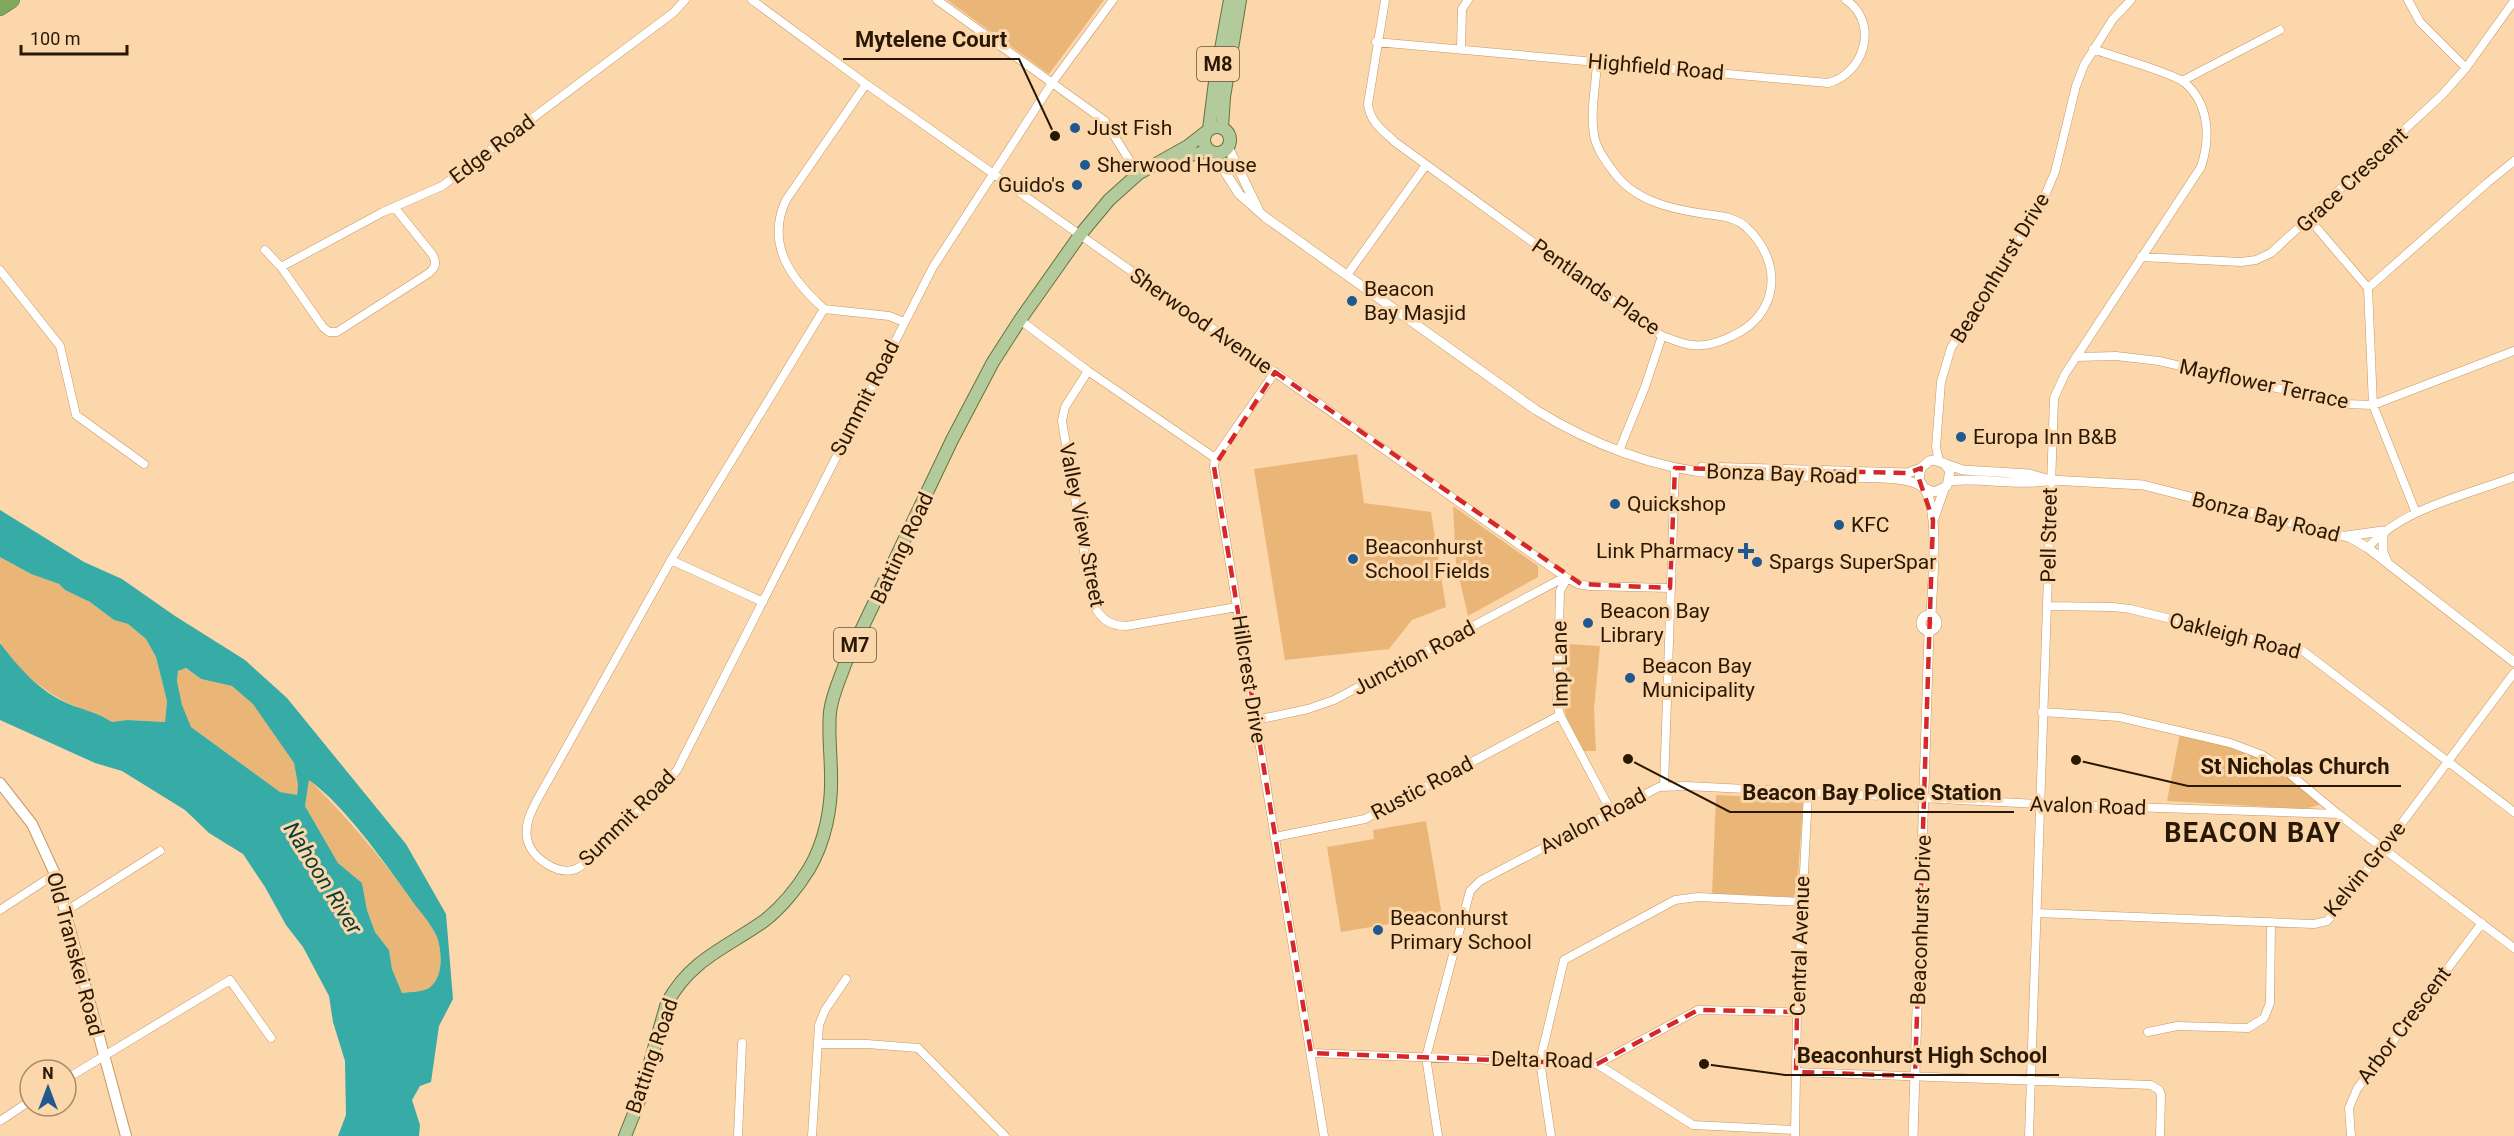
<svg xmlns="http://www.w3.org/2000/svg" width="2514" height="1136" font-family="Roboto,sans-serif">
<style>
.green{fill:#eab677}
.water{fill:#37aba6;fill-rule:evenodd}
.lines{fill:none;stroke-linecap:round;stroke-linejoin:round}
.minor-casing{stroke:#c49862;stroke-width:9}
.tertiary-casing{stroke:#c49862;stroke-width:10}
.secondary-casing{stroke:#c49862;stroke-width:12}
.primary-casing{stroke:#62753c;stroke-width:14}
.motorway-casing{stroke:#62753c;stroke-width:16}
.minor{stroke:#fff;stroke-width:8}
.tertiary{stroke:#fff;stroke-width:9}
.secondary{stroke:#fff;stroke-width:10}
.primary{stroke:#b3ca9d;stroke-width:12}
.motorway{stroke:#80a75b;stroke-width:15}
.marked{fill:none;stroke:#d62828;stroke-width:4.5;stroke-dasharray:12 8;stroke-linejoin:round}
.poi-dot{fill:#205990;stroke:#fcd7ab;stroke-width:2}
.labels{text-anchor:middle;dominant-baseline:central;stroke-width:6;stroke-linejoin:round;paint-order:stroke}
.shield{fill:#fcd7ab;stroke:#685135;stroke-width:1.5}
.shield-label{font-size:20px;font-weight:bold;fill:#291803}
.street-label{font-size:21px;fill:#291803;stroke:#fcd7ab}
.poi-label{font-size:21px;fill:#291803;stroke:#fcd7ab;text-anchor:start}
.water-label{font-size:22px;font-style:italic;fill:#093e3c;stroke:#fcd7ab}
.district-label{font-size:27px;font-weight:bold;letter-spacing:1.5px;fill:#291803;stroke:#fcd7ab}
.leader{fill:none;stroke:#291803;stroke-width:2}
.callout-dot{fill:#291803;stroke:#fcd7ab;stroke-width:2}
.callout-label{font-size:22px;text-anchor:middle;font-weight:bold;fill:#291803;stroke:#fcd7ab;stroke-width:6;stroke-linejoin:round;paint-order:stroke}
</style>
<rect width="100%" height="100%" fill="#fcd7ab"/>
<path class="green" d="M 947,0 L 1104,0 L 1049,74 Z
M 1357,454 L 1364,503 L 1431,512 L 1446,607 L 1412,620 L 1389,649 L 1285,660 L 1254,469 Z
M 1453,506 L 1538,566 L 1538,577 L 1468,616 L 1456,564 Z
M 0,557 L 31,574 L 59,584 L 65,590 L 90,602 L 114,620 L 128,624 L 146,639 L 156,657 L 167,701 L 165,722 L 127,720 L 112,722 C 98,712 81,710 66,702 C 48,693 3,661 0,640 C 0,616 0,582 0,557 Z
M 1568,644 L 1600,646 L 1594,709 L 1596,751 L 1583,751 L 1566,717 L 1563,700 Z
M 185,668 L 201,679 L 232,686 L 253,703 L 294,763 L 298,785 L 297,796 L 280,792 L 191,727 L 182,706 L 177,681 L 178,671 Z
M 2180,733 L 2236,746 L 2270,763 L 2320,802 L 2319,805 L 2304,809 L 2167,801 Z
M 309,779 C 346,817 377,852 408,895 C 417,909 430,920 437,937 C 442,952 444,977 429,988 C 423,992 410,992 402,993 L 392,969 L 389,950 L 375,932 L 367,910 L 362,883 L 338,863 L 305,806 Z
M 1716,795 L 1799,799 L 1803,803 L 1797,889 L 1794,897 L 1712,894 Z
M 1426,821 L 1442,915 L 1341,932 L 1327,847 L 1374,839 L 1373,830 Z"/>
<path class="water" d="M 0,510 L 84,562 L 122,579 L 175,616 L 245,660 L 287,698 L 406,844 L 446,914 L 453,999 L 439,1026 L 431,1082 L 420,1086 L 412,1100 L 420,1125 L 419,1136 L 338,1136 L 346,1115 L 345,1061 L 333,1022 L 329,996 L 303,947 L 286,925 L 265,887 L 243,854 L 209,833 L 185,810 L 122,771 L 95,763 L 0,720 L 0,643 C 19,668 40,692 69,704 C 84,710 99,713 112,722 L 127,720 L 165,722 L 167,701 L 156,657 L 146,639 L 128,624 L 114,620 L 90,602 L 65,590 L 59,584 L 31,574 L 0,557 ZM 186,668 L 201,679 L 232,686 L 253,704 L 294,763 L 298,785 L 297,795 L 280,792 L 191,727 L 182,705 L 177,681 L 178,671 ZM 309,780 C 344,805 382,859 408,895 C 417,909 430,921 437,937 C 442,952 444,977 429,988 C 423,992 409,992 402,993 L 392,969 L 389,950 L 375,932 L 367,910 L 362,883 L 338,863 L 305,806 Z"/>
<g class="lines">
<defs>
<path id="minor" d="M 752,0 L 866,84 L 1565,577 L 1578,584 L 1589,586 L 1670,588
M 937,0 L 1105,121 L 1138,174
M 1385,0 L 1368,104 C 1370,122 1382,130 1395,142 L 1662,336 C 1672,339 1682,344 1692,345 C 1706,347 1720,342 1732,336 C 1779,315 1784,263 1747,228 C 1736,217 1720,216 1705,214 C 1671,209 1634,201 1613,171 C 1605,160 1596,148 1594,135 C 1590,112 1596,85 1597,62
M 2408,0 L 2420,22 L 2466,68
M 1376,42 L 1828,83 C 1864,74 1880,23 1846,0
M 1461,48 L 1462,9 L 1468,0
M 2182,81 L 2280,30
M 866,84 L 786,200 C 765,245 792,280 824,309 L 889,316 L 904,322
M 2310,220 L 2368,288
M 265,250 L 281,267 L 323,327 L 329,332 L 337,332 L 426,275 C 435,269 438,264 432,254 L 395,208
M 2141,257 L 2241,262 L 2256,260 L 2271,253 L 2442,95 L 2466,68 L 2514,1
M 281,267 L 383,212 L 442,186 L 673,13 L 685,0
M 0,270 L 60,346 L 76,415 L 144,464
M 1347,275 L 1426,165
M 2368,288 L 2373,405 L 2416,513
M 2368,288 L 2487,183 L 2514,161
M 824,309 L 671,560 L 536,802 C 530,814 525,824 527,838 C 530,857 557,876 576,869 C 580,867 584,864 588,861 L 661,789 L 677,770 L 933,267 L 1052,83 L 1113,0
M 1020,320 L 1088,371 L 1215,458 L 1214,467 L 1324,1136
M 2076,357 L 2116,356 L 2159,361 L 2346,404 L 2373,405 L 2514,351
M 1088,371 L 1065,407 L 1062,421 L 1092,599 C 1097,616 1108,626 1126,626 L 1237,607
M 1619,451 L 1645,387 L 1662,336
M 1215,458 L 1275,372
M 1939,461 L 1936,447 L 1941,382 L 1951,348 L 2040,207 L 2055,172 L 2076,86 L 2084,65 L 2113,19 L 2131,0
M 2368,548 C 2400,509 2467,495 2514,477
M 671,560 L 763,602
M 1567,578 L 1560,591 L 1557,704 L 1560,715 L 1611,811
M 2047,606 L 2113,607 L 2130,609 L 2303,651 L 2514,812
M 2042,712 L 2119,717 L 2230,743 L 2262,755 L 2285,770 L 2338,814 L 2514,948
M 1256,720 L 1308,709 L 1334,700 L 1565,577
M 1664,786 L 1675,468
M 1275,837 L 1365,819 L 1560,715
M 0,910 L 55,874
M 66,911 L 160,851
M 2037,913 L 2314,924 L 2327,921 L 2337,910 L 2514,673
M 2148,1032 L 2177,1026 L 2248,1028 L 2264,1018 L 2270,1003 L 2271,922
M 818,1044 L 867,1044 L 918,1048 L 1005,1136
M 1311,1053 L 1597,1064 L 1698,1010 L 1797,1012
M 1597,1064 L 1693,1125 L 1795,1130
M 1796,1072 L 2151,1085 L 2159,1090 L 2161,1095 L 2160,1136
M 66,1079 L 230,980 L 271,1038
M 0,1121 L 30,1101
M 738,1136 L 742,1043
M 812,1136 L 819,1025 L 825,1010 L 846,979
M 1438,1136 L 1426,1057 L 1470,891 L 1480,881 L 1659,787 L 1687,786 L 2040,804 L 2338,814
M 1551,1136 L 1540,1061 L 1564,960 L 1675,900 L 1698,897 L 1802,902
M 1795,1136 L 1797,1012 L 1808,793
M 2029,1136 L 2054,398 L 2065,374 L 2201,167 C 2211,137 2209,103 2184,82 C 2170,72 2112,56 2093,49
M 2351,1136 L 2349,1108 L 2357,1089 L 2482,923"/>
<path id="tertiary" d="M 1228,147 L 1258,209
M 1213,153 L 1239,194 L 1265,217 L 1536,410 C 1591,444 1655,469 1719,474 C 1758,477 1798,475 1837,477 C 1856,478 1914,474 1925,490 C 1940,513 1932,586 1931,616
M 1944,463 L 1950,471 L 1947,486 L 1934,492 L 1924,488 L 1919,479 L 1921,468 L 1929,461 L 1934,460 L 1963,470 L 2029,474 L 2050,480 L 2143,485 L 2351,538 L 2368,548 L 2514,662
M 1702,467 L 1908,473 L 1921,468
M 1950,481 C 1981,477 2013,486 2045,481
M 1934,518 L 1944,489
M 2346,536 L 2383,531 L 2383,552 L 2387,562
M1921 623a8 8 0 1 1 16 0a8 8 0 1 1-16 0Z
M 1913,1136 L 1929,631"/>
<path id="secondary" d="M 0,783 L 32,824 L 55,874 L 126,1136"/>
<path id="primary" d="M1204 140a13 13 0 1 1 26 0a13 13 0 1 1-26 0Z
M 1222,128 L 1224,97 L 1240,0
M 1209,129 L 1215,82 L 1230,0
M 1177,158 L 1209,151
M 625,1136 L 639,1101 L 667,1003 C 691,959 726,948 764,921 C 781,908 798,887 809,869 C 825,842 832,807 831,776 C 831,754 828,733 830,712 C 832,695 840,679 845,664 L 952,440 L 993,362 L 1020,320 L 1080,235 L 1109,200 L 1138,174 L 1188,146 L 1206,132"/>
<path id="motorway" d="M 0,8 L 12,0"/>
</defs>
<use href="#minor" class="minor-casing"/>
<use href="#tertiary" class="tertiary-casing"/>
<use href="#secondary" class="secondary-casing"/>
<use href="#primary" class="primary-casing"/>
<use href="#motorway" class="motorway-casing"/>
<use href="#minor" class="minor"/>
<use href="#tertiary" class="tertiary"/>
<use href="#secondary" class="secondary"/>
<use href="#primary" class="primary"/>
<use href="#motorway" class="motorway"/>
</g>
<path class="marked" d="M 1275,372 L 1581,584 L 1670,588 L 1675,468 L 1908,473 L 1921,468 L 1919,479 L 1933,520 L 1915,1076 L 1796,1072 L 1797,1012 L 1698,1010 L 1597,1064 L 1311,1053 L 1214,467 Z"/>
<g class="poi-dot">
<circle cx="1075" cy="128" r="6"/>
<circle cx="1085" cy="165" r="6"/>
<circle cx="1077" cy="185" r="6"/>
<circle cx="1352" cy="301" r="6"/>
<circle cx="1961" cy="437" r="6"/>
<circle cx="1615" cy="504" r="6"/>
<circle cx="1839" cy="525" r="6"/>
<path d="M1743 542h6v6h6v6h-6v6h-6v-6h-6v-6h6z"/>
<circle cx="1353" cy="559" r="6"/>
<circle cx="1757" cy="562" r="6"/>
<circle cx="1588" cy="623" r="6"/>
<circle cx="1630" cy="678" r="6"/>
<circle cx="1378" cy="930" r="6"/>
</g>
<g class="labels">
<g class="shield">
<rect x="1197" y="47" width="42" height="34" rx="4.5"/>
<rect x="834" y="628" width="42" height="34" rx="4.5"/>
</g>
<g class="shield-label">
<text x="1218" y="64">M8</text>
<text x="855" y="645">M7</text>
</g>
<g class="street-label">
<text transform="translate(1656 67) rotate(5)">Highfield Road</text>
<text transform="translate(492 149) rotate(-37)">Edge Road</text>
<text transform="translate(2352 180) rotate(-43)">Grace Crescent</text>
<text transform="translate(2000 268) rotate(-59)">Beaconhurst Drive</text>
<text transform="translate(1596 287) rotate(35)">Pentlands Place</text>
<text transform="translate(1201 321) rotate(35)">Sherwood Avenue</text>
<text transform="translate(2264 384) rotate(12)">Mayflower Terrace</text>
<text transform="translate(865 398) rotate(-63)">Summit Road</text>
<text transform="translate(1782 474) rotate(2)">Bonza Bay Road</text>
<text transform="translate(2266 517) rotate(14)">Bonza Bay Road</text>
<text transform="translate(1082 525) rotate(79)">Valley View Street</text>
<text transform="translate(2049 535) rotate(-89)">Pell Street</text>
<text transform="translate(902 548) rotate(-65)">Batting Road</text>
<text transform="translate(2235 636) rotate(14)">Oakleigh Road</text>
<text transform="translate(1414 658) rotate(-28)">Junction Road</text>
<text transform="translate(1560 664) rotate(-91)">Imp Lane</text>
<text transform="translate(1249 679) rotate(81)">Hillcrest Drive</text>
<text transform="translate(1422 788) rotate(-28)">Rustic Road</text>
<text transform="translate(2088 806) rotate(2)">Avalon Road</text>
<text transform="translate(627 818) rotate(-45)">Summit Road</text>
<text transform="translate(1593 821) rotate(-28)">Avalon Road</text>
<text transform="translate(2365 869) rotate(-51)">Kelvin Grove</text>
<text transform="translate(1921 920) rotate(-88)">Beaconhurst Drive</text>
<text transform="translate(1800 946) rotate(-88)">Central Avenue</text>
<text transform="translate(75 954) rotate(75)">Old Transkei Road</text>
<text transform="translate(2404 1025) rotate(-53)">Arbor Crescent</text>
<text transform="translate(652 1056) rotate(-71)">Batting Road</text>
<text transform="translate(1542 1060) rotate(1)">Delta Road</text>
</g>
<g class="poi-label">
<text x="1087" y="128">Just Fish</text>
<text x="1097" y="165">Sherwood House</text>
<text x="1065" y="185" text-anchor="end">Guido's</text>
<text x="1364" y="289">Beacon<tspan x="1364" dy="24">Bay Masjid</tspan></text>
<text x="1973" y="437">Europa Inn B&amp;B</text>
<text x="1627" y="504">Quickshop</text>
<text x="1851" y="525">KFC</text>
<text x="1365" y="547">Beaconhurst<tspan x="1365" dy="24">School Fields</tspan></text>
<text x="1734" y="551" text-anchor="end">Link Pharmacy</text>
<text x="1769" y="562">Spargs SuperSpar</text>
<text x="1600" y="611">Beacon Bay<tspan x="1600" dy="24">Library</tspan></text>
<text x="1642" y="666">Beacon Bay<tspan x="1642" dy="24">Municipality</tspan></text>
<text x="1390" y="918">Beaconhurst<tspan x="1390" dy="24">Primary School</tspan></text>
</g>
<g class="water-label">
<text transform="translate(323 878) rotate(58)">Nahoon River</text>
</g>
<g class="district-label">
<text x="2253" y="833">BEACON BAY</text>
</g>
</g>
<path class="leader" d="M1055 136L1019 59H843M2076 760L2188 786H2401M1628 759L1730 812H2014M1704 1064L1785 1075H2059"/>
<g class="callout-dot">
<circle cx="1055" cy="136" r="6"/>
<circle cx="2076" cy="760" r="6"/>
<circle cx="1628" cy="759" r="6"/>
<circle cx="1704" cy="1064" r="6"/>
</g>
<g class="callout-label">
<text x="931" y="47">Mytelene Court</text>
<text x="2295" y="774">St Nicholas Church</text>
<text x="1872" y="800">Beacon Bay Police Station</text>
<text x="1922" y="1063">Beaconhurst High School</text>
</g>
<g transform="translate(48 1088)"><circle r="28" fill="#fcd7ab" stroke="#a88b68" stroke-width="1.5"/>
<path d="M0-4.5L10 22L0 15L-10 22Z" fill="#205990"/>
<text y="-9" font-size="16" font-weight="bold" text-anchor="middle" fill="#291803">N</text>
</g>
<path d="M21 45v9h106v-9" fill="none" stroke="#291803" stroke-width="3"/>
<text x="30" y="45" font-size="18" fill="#291803" stroke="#fcd7ab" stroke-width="4.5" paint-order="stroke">100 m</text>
</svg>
